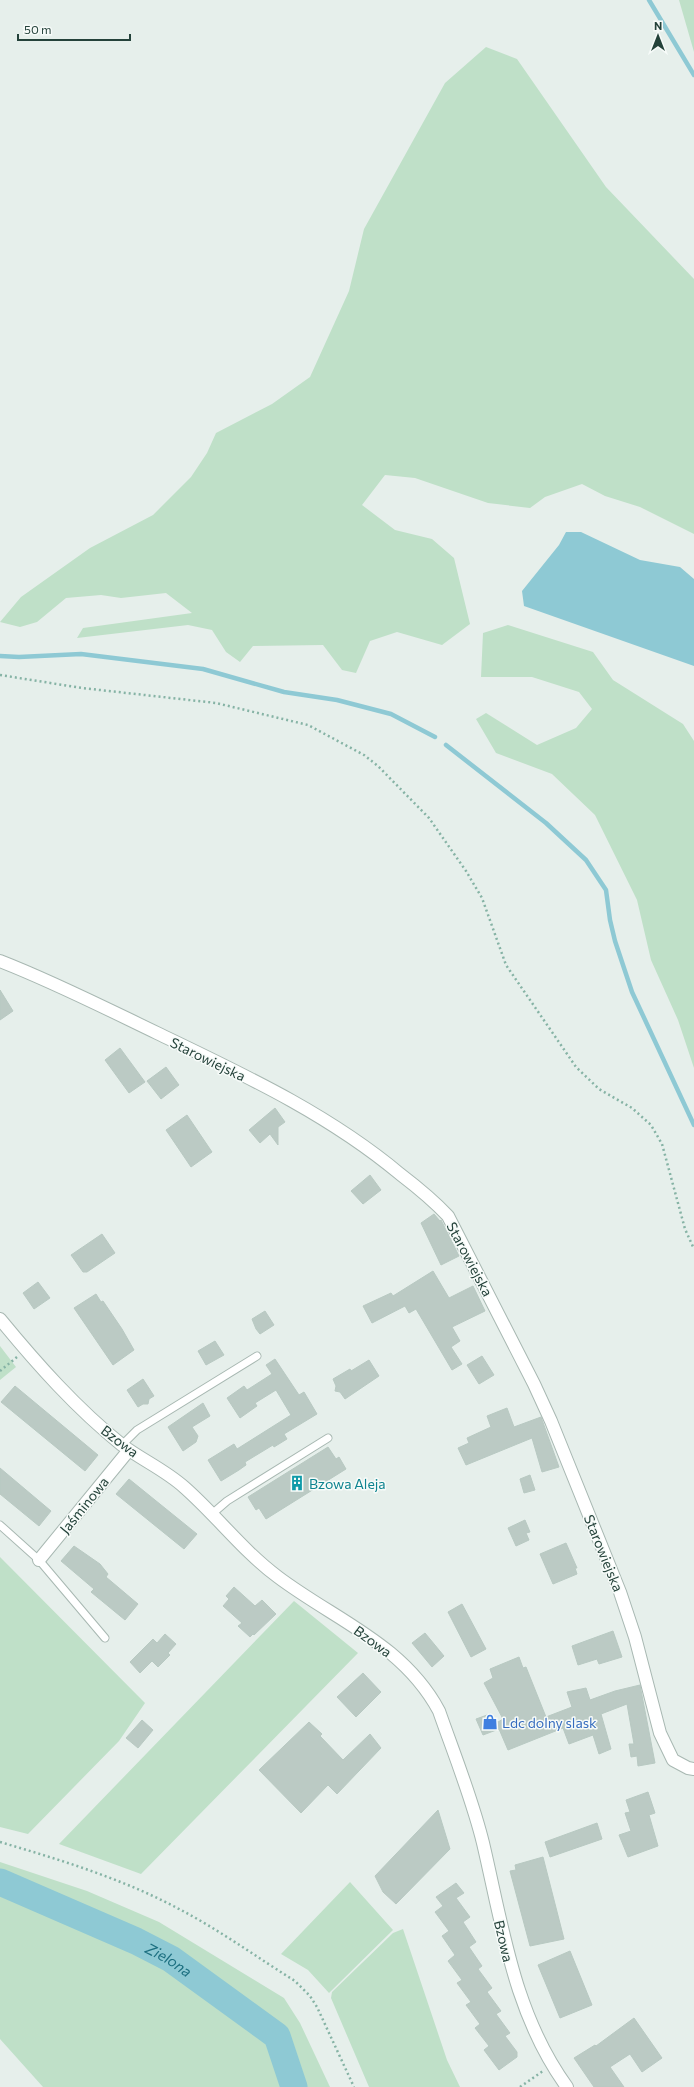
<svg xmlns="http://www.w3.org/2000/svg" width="694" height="2087" font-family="Commissioner,sans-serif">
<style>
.green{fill:#bfe0c8}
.water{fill:#8ec9d4}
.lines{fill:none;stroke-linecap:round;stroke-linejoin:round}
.stream{stroke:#8ec9d4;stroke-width:4.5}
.river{stroke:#8ec9d4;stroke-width:27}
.building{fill:#bbcac4;stroke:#b8c9c2}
.service-casing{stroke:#a8b8b2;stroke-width:9}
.minor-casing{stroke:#a8b8b2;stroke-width:14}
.path{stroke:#86b3a5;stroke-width:2.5;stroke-dasharray:2 3;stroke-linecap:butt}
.service{stroke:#fff;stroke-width:7}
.minor{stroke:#fff;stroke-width:12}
.labels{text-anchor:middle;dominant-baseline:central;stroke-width:3;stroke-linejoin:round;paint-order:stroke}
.street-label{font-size:14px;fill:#24423a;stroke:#f7fbf9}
.culture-label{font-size:14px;fill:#0d838f;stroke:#f7fbf9;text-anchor:start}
.shop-label{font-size:14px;fill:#366cbe;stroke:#f7fbf9;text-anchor:start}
.water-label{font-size:15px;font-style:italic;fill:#1c6f80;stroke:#f7fbf9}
</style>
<rect width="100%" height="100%" fill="#e6efeb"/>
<path class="green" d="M 679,0 L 694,0 L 694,52 Z
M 486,47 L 517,59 L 606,187 L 694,279 L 694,534 L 640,507 L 605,496 L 582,484 L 545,497 L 530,508 L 488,503 L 415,478 L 385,475 L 362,505 L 395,530 L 432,539 L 454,558 L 470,624 L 442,645 L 397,632 L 370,641 L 356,673 L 342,670 L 323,645 L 253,646 L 240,662 L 226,652 L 212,630 L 188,625 L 77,638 L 83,628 L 192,613 L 166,593 L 121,598 L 101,595 L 66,598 L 37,622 L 20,627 L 0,622 L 21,597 L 90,548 L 153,515 L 191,477 L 207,453 L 216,433 L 272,404 L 310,377 L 349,291 L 364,229 L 445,83 Z
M 508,625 L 593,652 L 613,680 L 683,724 L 694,741 L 694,1068 L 678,1020 L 651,960 L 637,900 L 595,815 L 552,774 L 496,753 L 476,719 L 486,713 L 537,745 L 576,728 L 592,709 L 579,692 L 532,677 L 481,677 L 483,633 Z
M 0,1346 L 16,1367 L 0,1380 Z
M 0,1557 L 145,1703 L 119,1741 L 28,1834 L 0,1827 Z
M 294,1601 L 358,1653 L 141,1874 L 59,1844 Z
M 0,1862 L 87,1891 L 159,1922 L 284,1998 L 300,2023 L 330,2087 L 43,2087 L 0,2039 Z
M 350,1882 L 393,1930 L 329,1993 L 308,1970 L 281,1954 Z
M 403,1929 L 447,2060 L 460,2087 L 369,2087 L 331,1998 L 332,1992 L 393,1933 Z"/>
<path class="water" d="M 566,532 L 581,532 L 640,560 L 680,567 L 694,579 L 694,666 L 524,606 L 522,591 L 559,545 Z"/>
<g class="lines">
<path class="stream" d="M 649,0 L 694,75
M 0,656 L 19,657 L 81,654 L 203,669 L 284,692 L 337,700 L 391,714 L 435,737
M 446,745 L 546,823 L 586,860 L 606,890 L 610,920 L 615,941 L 632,992 L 694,1125"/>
<path class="river" id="s1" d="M 0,1882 L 136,1941 L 171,1959 L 277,2036 L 294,2087"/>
</g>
<path class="building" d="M 0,990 L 13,1011 L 0,1020 Z
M 120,1048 L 145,1082 L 129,1093 L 105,1060 Z
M 166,1067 L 179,1085 L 161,1099 L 147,1081 Z
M 275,1108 L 285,1122 L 278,1127 L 278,1145 L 270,1134 L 260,1143 L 249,1130 Z
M 187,1115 L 212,1152 L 191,1167 L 166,1130 Z
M 370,1175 L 381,1190 L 363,1204 L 351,1191 Z
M 434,1214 L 440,1221 L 441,1220 L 459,1256 L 441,1265 L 421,1223 Z
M 102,1234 L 115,1253 L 87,1272 L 83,1272 L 71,1255 Z
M 433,1271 L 449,1298 L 473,1286 L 485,1311 L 452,1327 L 460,1341 L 451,1347 L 462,1364 L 452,1370 L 416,1309 L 409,1313 L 405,1306 L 372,1323 L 363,1306 L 391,1293 L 393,1296 Z
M 38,1282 L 50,1298 L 34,1309 L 23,1293 Z
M 96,1294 L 101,1302 L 103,1301 L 122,1329 L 134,1350 L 113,1365 L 74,1308 Z
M 265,1311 L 274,1325 L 260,1334 L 256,1329 L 252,1319 Z
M 215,1341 L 224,1355 L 206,1365 L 198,1351 Z
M 482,1356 L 494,1375 L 479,1384 L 467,1365 Z
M 275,1359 L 299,1395 L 304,1392 L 317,1414 L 284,1434 L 287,1439 L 274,1447 L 273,1445 L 245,1462 L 246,1465 L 239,1470 L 221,1481 L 208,1460 L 234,1444 L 237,1449 L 291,1415 L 276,1390 L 255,1403 L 257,1406 L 240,1418 L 227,1398 L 244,1386 L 247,1390 L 272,1374 L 266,1365 Z
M 369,1360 L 379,1376 L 345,1399 L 340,1392 L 335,1391 L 336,1386 L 333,1379 L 350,1369 L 351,1371 Z
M 143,1379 L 154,1396 L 149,1399 L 148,1404 L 143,1404 L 138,1407 L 127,1390 Z
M 15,1386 L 98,1455 L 85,1471 L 1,1402 Z
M 203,1403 L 210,1416 L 192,1427 L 198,1436 L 196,1442 L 183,1451 L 168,1427 Z
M 507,1408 L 514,1427 L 541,1417 L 559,1467 L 542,1472 L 532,1438 L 466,1465 L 458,1448 L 469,1443 L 467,1438 L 491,1427 L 487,1416 Z
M 328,1447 L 336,1459 L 339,1457 L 346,1469 L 266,1519 L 259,1508 L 256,1510 L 248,1497 Z
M 0,1468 L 51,1511 L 39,1526 L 0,1494 Z
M 530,1475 L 535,1490 L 524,1493 L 520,1479 Z
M 129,1479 L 197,1534 L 184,1549 L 116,1494 Z
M 525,1520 L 530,1532 L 526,1533 L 529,1540 L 516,1546 L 508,1528 Z
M 566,1543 L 577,1568 L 575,1568 L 577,1574 L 553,1584 L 540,1554 Z
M 74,1546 L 100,1564 L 108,1574 L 106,1577 L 138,1604 L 125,1620 L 91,1592 L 94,1589 L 61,1561 Z
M 234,1587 L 255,1606 L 262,1600 L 276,1614 L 254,1635 L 253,1634 L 250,1637 L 238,1626 L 242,1623 L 223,1606 L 229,1599 L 226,1596 Z
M 462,1604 L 486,1649 L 471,1657 L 448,1612 Z
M 613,1631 L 622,1657 L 599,1664 L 597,1659 L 578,1665 L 572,1646 Z
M 425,1633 L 444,1656 L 432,1667 L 412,1643 Z
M 165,1634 L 176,1644 L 168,1653 L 170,1655 L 158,1667 L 152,1661 L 140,1673 L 130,1662 L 153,1639 L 157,1643 Z
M 519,1657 L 523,1668 L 526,1667 L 546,1717 L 572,1707 L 567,1692 L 586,1688 L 590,1700 L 615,1691 L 640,1685 L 655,1763 L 638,1766 L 637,1756 L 631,1757 L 629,1744 L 634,1744 L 627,1704 L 601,1714 L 611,1749 L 599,1754 L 593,1735 L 569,1744 L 563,1728 L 508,1750 L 499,1729 L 483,1735 L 476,1719 L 490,1714 L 498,1722 L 503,1719 L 484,1683 L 493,1678 L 490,1669 Z
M 363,1673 L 381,1692 L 356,1717 L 337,1697 Z
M 142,1720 L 153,1730 L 138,1748 L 126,1738 Z
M 309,1722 L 322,1734 L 320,1736 L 343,1760 L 370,1734 L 381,1748 L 337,1794 L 328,1785 L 301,1813 L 259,1770 Z
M 648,1792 L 655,1813 L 649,1815 L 658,1846 L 628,1857 L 619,1835 L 631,1831 L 625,1813 L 630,1812 L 626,1800 Z
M 438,1810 L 450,1849 L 396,1904 L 383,1892 L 375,1876 Z
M 597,1823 L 602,1839 L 550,1857 L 545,1842 Z
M 543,1857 L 564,1939 L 530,1946 L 510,1871 L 516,1870 L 515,1865 Z
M 456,1883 L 464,1893 L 456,1898 L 470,1917 L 463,1922 L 476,1942 L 469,1947 L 482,1966 L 478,1969 L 492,1988 L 487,1992 L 501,2011 L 496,2014 L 510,2033 L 505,2036 L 517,2052 L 517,2057 L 499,2070 L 484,2050 L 489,2046 L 475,2028 L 480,2024 L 466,2005 L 471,2002 L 457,1983 L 462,1980 L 448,1961 L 455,1955 L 442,1936 L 449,1931 L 435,1912 L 443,1906 L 436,1897 Z
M 570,1951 L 592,2005 L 560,2018 L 538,1965 Z
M 634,2018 L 662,2058 L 642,2072 L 630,2054 L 610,2067 L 624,2087 L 594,2087 L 574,2058 L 595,2045 L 596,2046 Z"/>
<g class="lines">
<defs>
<path id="service" d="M 122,1445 L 137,1430 L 257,1356
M 212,1514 L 227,1501 L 328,1438
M 0,1525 L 39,1560 L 105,1638"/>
<path id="minor" d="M 0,961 C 54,982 105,1008 157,1033 C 242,1074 327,1113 400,1174 C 417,1187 433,1200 448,1216 L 534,1384 L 551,1421 L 620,1592 L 635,1637 L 660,1733 L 673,1760 L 688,1768 L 694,1769
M 0,1319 C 37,1364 76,1408 122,1445 C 142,1460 165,1470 184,1487 C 217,1516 243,1551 278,1577 C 335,1620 403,1644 439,1711 C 454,1754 472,1798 483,1843 C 503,1928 514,2014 567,2087
M 39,1560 L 129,1450"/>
</defs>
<use href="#service" class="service-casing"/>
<use href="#minor" class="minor-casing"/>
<path class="path" d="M 0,675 L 82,688 L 216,703 L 308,725 L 364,755 L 378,766 L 429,818 L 466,871 L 482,898 L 506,965 L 576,1067 L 599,1089 L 632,1108 L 651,1125 L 662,1144 L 685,1229 L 694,1249
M 0,1371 L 17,1357
M 0,1842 C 61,1860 123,1879 179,1909 C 218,1929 258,1958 295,1981 L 310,1996 L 317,2007 L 354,2087
M 520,2087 L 543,2071"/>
<use href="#service" class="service"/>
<use href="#minor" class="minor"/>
</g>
<defs>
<symbol id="building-bare" viewBox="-9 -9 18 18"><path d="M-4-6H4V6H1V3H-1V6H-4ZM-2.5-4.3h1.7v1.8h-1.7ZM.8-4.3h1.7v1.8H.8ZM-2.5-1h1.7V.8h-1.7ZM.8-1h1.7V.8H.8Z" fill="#0f9aa8" stroke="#f7fbf9" stroke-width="2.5" paint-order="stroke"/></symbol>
<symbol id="shop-bare" viewBox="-9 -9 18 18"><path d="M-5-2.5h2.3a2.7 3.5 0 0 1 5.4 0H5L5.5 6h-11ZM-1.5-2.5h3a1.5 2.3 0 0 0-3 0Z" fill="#3f7fe0" stroke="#f7fbf9" stroke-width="2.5" paint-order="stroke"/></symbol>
</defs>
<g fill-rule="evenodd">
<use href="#building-bare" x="286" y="1472" width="22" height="22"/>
<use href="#shop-bare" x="479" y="1711" width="22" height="22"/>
</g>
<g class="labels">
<g class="street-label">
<text transform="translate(208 1059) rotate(26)">Starowiejska</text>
<text transform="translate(470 1259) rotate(62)">Starowiejska</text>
<text transform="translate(120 1441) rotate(37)">Bzowa</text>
<text transform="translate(84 1505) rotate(-51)">Jaśminowa</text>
<text transform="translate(604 1553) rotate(68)">Starowiejska</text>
<text transform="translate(373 1641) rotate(36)">Bzowa</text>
<text transform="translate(504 1941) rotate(77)">Bzowa</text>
</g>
<g class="culture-label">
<text x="309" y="1483">Bzowa Aleja</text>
</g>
<g class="shop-label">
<text x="502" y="1722">Ldc dolny slask</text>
</g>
<g class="water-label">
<text stroke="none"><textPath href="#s1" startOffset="186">Zielona</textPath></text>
</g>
</g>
<g transform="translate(658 36)" stroke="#f7fbf9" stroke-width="3" paint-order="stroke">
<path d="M0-3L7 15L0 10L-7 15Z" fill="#24423a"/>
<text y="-6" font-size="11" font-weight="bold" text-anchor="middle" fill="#24423a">N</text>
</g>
<path d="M18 34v6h112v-6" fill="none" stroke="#24423a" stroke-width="2"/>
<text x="24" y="34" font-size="12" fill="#24423a" stroke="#f7fbf9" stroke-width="3" paint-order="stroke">50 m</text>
</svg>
